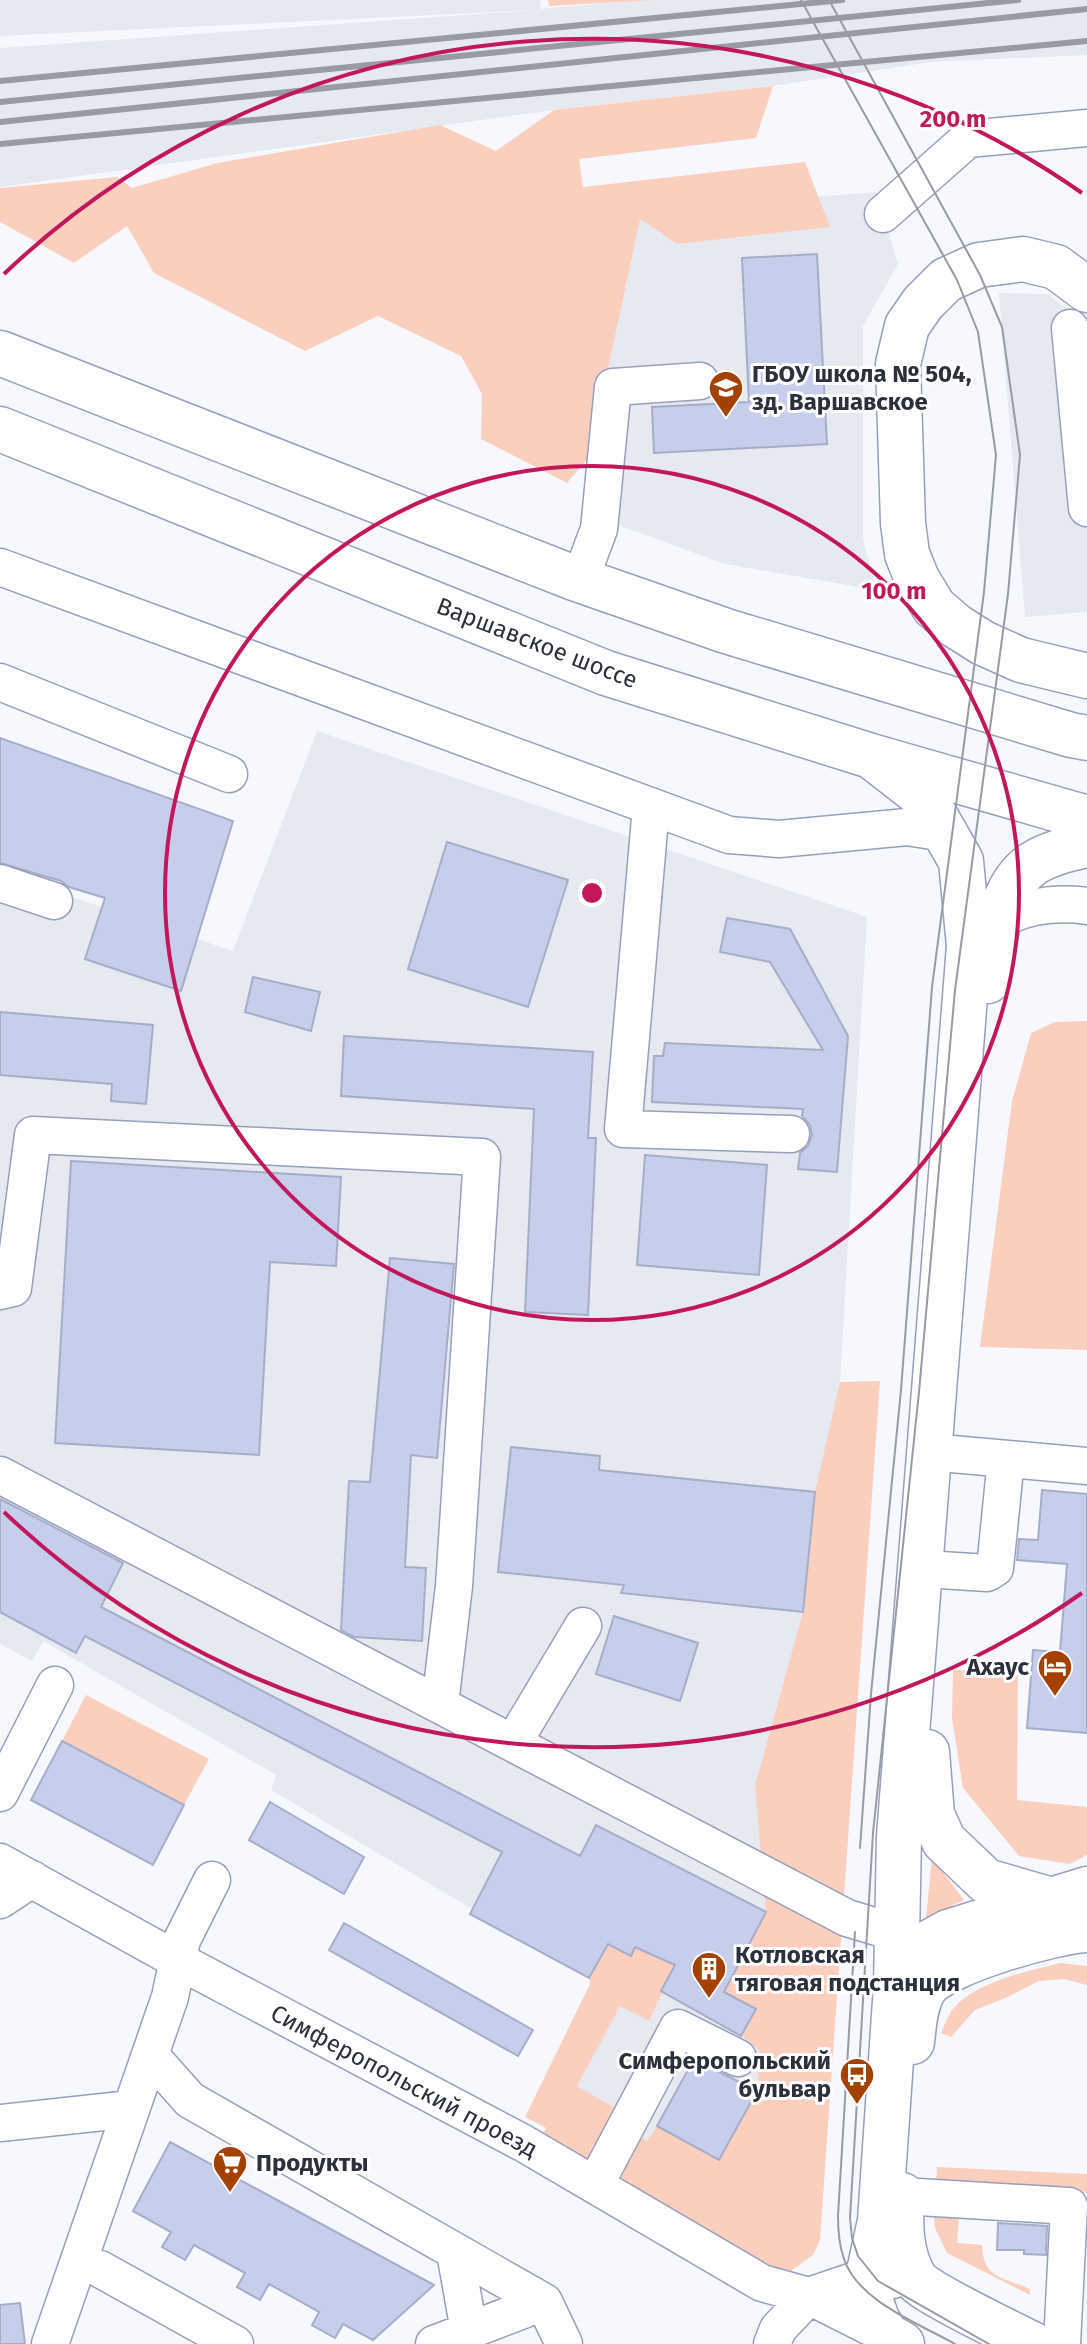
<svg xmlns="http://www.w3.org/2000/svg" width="1087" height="2344" font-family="'Fira Sans',sans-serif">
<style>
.built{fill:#e6e9f0}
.green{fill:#fbcfbd}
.building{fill:#c6ceeb;stroke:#a5adc9;stroke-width:2}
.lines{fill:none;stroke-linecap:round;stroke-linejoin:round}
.minor-casing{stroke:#979fbb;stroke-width:39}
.major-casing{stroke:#979fbb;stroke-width:47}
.minor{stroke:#fff;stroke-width:36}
.major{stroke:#fff;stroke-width:44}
.tram{stroke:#989ba3;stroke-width:2}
.rail{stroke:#989ba3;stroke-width:6}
.ring{fill:none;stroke:#c2185b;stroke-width:4}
.labels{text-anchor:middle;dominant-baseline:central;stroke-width:6;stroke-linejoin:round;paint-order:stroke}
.poi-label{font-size:24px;font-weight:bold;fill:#2c303b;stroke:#fff;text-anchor:start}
.street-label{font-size:24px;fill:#2c303b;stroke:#fff}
.centre{fill:#c2185b;stroke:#fff;stroke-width:4}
.ring-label{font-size:24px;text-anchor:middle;font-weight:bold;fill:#c2185b;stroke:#fff;stroke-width:6;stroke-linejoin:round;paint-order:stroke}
</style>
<rect width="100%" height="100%" fill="#f6f8fe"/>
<path class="built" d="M 0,0 L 540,0 L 541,9 L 636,0 L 1087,0 L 1087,55 L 931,62 L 773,86 L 554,110 L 0,187 L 0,48 L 535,10 L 0,36 Z
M 876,192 L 898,264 L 863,326 L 863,540 L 876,590 L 725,564 L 583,512 L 604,213 Z
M 999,293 L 1047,294 L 1087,323 L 1087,612 L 1025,617 Z
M 317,731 L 867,917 L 840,1382 L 797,2230 L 559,2089 L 611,1991 L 271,1790 L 276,1775 L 43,1641 L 32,1661 L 0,1644 L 0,873 L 233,951 Z"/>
<path class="green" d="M 548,0 L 653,0 L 549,6 Z
M 773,86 L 756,138 L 579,159 L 583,187 L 805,162 L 830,227 L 677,244 L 640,219 L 589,457 L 567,483 L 481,439 L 482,394 L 461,356 L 378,316 L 305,351 L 154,273 L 127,226 L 74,263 L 0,222 L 0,188 L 117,177 L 132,188 L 217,163 L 440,125 L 496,151 L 554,110 Z
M 1087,1021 L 1087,1350 L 980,1347 L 1012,1101 L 1031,1033 L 1055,1022 Z
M 880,1381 L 820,2240 L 813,2255 L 788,2273 L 755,2270 L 537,2145 L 546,2128 L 525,2117 L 590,1984 L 589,1978 L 607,1945 L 631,1955 L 635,1947 L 675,1965 L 649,2021 L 620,2006 L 577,2086 L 615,2108 L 610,2119 L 647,2141 L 657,2126 L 719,2160 L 757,2091 L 760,2051 L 742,2035 L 755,2009 L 724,1992 L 766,1912 L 755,1786 L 803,1612 L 815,1492 L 840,1382 Z
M 953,1670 L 1018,1673 L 1017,1800 L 1087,1807 L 1087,1855 L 1070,1864 L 1019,1856 L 963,1788 L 952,1718 Z
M 86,1695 L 209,1759 L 184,1805 L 62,1741 Z
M 932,1858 L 964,1900 L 926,1918 Z
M 1061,1963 L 1087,1966 L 1087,1985 L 1064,1979 L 1039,1981 L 1008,1997 L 975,2010 L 951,2037 L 941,2033 C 944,2027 946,2020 949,2015 C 967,1983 1028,1971 1061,1963 Z
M 937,2167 L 1087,2174 L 1087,2193 L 936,2186 Z
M 934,2215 L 959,2218 L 957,2243 L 982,2245 C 983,2279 1003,2277 1030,2289 L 1030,2295 L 947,2253 L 935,2228 Z"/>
<path class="building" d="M 817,254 L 827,444 L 654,453 L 652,407 L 749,402 L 742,258 Z
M 0,738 L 233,821 L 181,991 L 85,959 L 105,898 L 69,887 L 61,881 L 0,863 Z
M 447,842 L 568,880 L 528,1007 L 408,969 Z
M 727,918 L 790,929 L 848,1036 L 837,1172 L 798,1169 L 800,1153 L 808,1146 L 812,1135 L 810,1125 L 802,1116 L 803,1109 L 652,1102 L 654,1056 L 663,1056 L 665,1043 L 823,1050 L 770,962 L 720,952 Z
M 253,977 L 320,992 L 311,1031 L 245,1012 Z
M 0,1012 L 153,1025 L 146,1104 L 111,1101 L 112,1084 L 0,1075 Z
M 344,1036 L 593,1052 L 588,1138 L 596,1138 L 588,1315 L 525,1312 L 534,1109 L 341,1096 Z
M 645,1155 L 767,1165 L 759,1275 L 637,1265 Z
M 71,1161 L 341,1177 L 336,1266 L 270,1262 L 259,1455 L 55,1443 Z
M 390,1258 L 454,1264 L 437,1458 L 411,1455 L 405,1567 L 426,1568 L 422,1641 L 354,1637 L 341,1630 L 349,1481 L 370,1482 Z
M 511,1447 L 600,1456 L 599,1470 L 815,1492 L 803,1612 L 621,1593 L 624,1585 L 498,1572 Z
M 1042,1490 L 1087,1494 L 1087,1733 L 1027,1728 L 1033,1650 L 1060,1652 L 1067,1564 L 1017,1560 L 1019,1539 L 1038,1540 Z
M 0,1499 L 123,1563 L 101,1607 L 580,1856 L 596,1825 L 766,1912 L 724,1992 L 756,2009 L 741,2036 L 661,1991 L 675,1965 L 635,1947 L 631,1956 L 608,1944 L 589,1978 L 470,1914 L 502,1852 L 85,1636 L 76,1653 L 0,1612 Z
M 614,1616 L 698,1643 L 680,1701 L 596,1674 Z
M 62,1741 L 184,1805 L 153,1865 L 31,1800 Z
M 270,1802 L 364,1857 L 344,1894 L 249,1840 Z
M 344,1923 L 533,2030 L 518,2056 L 329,1950 Z
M 694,2059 L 757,2091 L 719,2160 L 657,2126 Z
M 170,2142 L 434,2285 L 373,2340 L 343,2324 L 335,2338 L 312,2325 L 319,2312 L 269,2284 L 260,2300 L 237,2287 L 245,2273 L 194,2245 L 185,2260 L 162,2247 L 171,2232 L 133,2211 Z
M 998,2223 L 1047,2226 L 1046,2255 L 1024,2254 L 1024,2250 L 997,2250 Z
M 20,2303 L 25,2344 L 0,2344 L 0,2305 Z"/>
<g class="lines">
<defs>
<path id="minor" d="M 883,214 L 968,139 L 1087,128
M 1070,328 L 1087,508
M 0,567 L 729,835 L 779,839 L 907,827 L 945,833
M 580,580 L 599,529 L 613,387 L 700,381
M 0,682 L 229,774
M 651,807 L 623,1129 L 791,1134
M 0,883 L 54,901
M 983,930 C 1013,908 1050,901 1087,906
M 0,1291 L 13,1288 L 33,1135 L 482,1157 L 454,1586 L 440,1704
M 952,1454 L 1087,1466
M 0,1475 L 847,1918 L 897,1933
M 941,1570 L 987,1573 L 995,1568 L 1006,1459
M 513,1743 L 583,1626
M 0,1793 L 55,1685
M 0,1862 L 177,1960 L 523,2143 L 762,2283 L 809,2296 L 886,2335
M 0,1900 L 32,1879
M 150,2055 L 190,2100 L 544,2302 L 564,2344
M 0,2123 L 131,2109
M 595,2185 L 678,2028 L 738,2058
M 902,2196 L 1069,2206 L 1062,2344
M 455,2252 L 469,2331
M 100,2269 L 235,2344
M 50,2344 L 170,1997 L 182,1940 L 212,1880
M 434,2344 L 544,2302
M 772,2344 L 778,2329 L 809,2296 L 868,2276 L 893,2280"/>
<path id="major" d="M 1087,290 L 1056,267 L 1023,259 L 979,265 L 946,280 L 923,303 L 907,326 L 898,364 L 903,523 L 907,554 L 917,579 L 934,607 L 956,626 L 983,643 L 1021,660 L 1087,676
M 0,353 L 574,578 L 726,631 L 1071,735 L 1087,738
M 0,429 L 606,673 L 871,756 L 1087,818
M 871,756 L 925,798 L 961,861 L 969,946 L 899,1836 L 896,1986 L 880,2221 L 868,2276 L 870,2299 L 877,2319 L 886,2335 L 902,2344
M 988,981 C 994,944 998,886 1034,863 C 1050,853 1069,849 1087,845
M 927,1752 L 932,1815 L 944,1841 L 986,1881 L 1055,1901
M 896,1986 L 930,1942 L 948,1932 L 1087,1889
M 912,2042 C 914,2025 915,2003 925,1988 C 941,1963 1056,1931 1087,1930
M 902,2195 C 900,2224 900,2255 916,2280 C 923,2291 1014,2335 1032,2344"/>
</defs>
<use href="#minor" class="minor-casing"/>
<use href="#major" class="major-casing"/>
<use href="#minor" class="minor"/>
<use href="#major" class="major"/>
<path class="tram" d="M 801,0 L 957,280 L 978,332 L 996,455 L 984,592 L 932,987 L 901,1390 L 871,1694 L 860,1848
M 829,0 L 980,275 L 1002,327 L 1020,455 L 1008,594 L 955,990 L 919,1392 L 873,1833 L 850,2218 L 852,2238 L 858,2256 L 878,2281 L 989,2344
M 855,1932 L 838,2216 C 838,2231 839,2245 844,2259 C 858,2301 918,2323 955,2344"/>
<path class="rail" d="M 0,81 L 842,0
M 0,102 L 1018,0
M 0,122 L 1087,9
M 0,144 L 1087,41"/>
</g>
<g class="ring">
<circle cx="592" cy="893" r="427"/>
<path d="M1082 1593A854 854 0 0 1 4 1512M4 274A854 854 0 0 1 1082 193"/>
</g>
<defs>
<symbol id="school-pin" viewBox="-11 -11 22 30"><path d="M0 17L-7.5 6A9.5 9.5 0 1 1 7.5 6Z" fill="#a34101" stroke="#fff"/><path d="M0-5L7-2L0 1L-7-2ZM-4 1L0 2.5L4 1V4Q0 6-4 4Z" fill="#fff"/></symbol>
<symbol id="hotel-pin" viewBox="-11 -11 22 30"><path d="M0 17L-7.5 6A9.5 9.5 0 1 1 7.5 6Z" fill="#a34101" stroke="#fff"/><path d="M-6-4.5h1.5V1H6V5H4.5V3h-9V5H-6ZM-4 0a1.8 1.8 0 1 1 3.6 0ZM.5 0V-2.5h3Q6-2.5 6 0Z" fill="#fff"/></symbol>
<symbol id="building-pin" viewBox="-11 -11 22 30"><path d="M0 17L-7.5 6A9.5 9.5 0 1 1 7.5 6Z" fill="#a34101" stroke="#fff"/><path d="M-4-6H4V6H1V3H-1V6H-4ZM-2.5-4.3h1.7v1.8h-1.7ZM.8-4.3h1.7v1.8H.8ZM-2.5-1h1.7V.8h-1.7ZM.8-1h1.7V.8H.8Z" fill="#fff"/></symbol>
<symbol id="bus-pin" viewBox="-11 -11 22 30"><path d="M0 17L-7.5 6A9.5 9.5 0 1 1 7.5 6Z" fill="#a34101" stroke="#fff"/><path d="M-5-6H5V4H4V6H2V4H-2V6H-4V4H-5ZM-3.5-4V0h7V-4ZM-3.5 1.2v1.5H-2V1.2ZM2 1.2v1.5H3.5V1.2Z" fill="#fff"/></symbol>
<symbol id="supermarket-pin" viewBox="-11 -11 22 30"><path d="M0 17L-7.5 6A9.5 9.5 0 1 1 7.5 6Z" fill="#a34101" stroke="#fff"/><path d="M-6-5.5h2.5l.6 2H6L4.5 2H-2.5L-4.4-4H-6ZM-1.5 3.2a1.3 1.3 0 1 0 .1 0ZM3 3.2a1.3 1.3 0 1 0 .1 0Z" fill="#fff"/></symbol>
</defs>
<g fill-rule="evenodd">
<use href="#school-pin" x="706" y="368" width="40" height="54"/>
<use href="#hotel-pin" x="1035" y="1647" width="40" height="54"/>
<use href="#building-pin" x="689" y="1949" width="40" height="54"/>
<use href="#bus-pin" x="837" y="2055" width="40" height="54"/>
<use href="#supermarket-pin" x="210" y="2143" width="40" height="54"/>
</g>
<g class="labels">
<g class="poi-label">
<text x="752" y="374">ГБОУ школа № 504,<tspan x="752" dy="28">зд. Варшавское</tspan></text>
<text x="1029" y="1667" text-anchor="end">Ахаус</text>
<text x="735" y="1955">Котловская<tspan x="735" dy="28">тяговая подстанция</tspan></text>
<text x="831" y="2061" text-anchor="end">Симферопольский<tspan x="831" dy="28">бульвар</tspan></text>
<text x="256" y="2163">Продукты</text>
</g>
<g class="street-label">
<text transform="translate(537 643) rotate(21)">Варшавское шоссе</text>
<text transform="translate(404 2081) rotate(28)">Симферопольский проезд</text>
</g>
</g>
<circle cx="592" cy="893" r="12" class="centre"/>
<g class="ring-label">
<text x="953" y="127">200 m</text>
<text x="894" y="599">100 m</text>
</g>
</svg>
